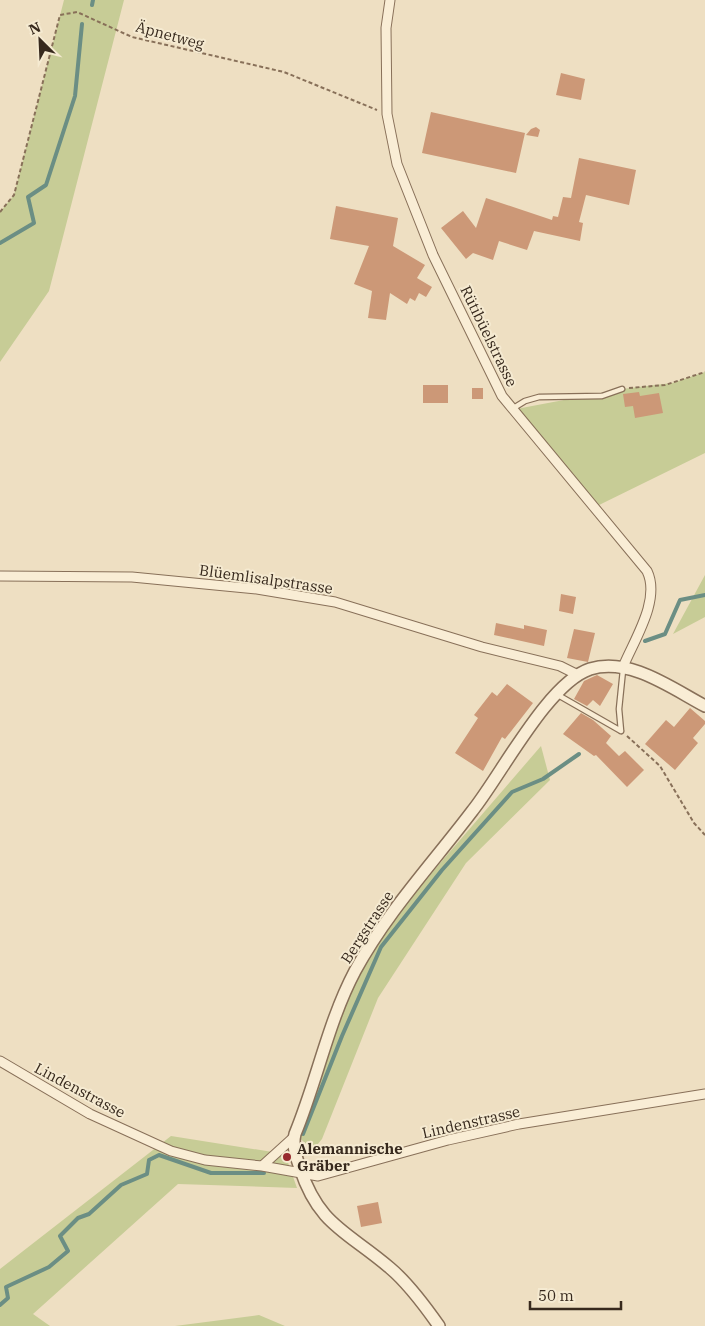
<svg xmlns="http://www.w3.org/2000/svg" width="705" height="1326" font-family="'IBM Plex Serif',serif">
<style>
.green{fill:#c7cc96}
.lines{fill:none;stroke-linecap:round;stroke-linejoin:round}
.stream{stroke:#6b8e84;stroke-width:4}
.building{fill:#cc9877}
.service-casing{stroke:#887059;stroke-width:7}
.minor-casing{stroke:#887059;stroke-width:11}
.tertiary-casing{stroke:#887059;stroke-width:14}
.path{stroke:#887059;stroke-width:2;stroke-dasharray:4 2.5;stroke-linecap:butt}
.service{stroke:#f9edd5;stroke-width:4.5}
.minor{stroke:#f9edd5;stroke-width:9}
.tertiary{stroke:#f9edd5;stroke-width:11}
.poi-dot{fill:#97292d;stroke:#f5ead1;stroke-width:2}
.labels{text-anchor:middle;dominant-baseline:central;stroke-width:4;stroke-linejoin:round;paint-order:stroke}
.street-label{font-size:15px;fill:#37291d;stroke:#f5ead1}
.poi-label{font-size:15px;font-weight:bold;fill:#37291d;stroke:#f5ead1;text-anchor:start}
</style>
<rect width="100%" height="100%" fill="#eedfc2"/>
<path class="green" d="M 64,0 L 124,0 L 49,291 L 0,362 L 0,212 L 14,195 Z
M 705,372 L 705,453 L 595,507 L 511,410 L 622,389 L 672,383 Z
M 705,575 L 705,617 L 673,634 Z
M 541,746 L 550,780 L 466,863 L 378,998 L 322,1139 L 313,1150 L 295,1134 L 339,1008 L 391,920 Z
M 171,1136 L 285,1154 L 297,1188 L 178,1184 L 33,1314 L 50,1326 L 0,1326 L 0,1269 Z
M 259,1315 L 285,1326 L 175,1326 Z"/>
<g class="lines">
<path class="stream" d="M 92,5 L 93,0
M 0,243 L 34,223 L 28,197 L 46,185 L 75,96 L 82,24
M 645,641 L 665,634 L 680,600 L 705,595
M 303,1134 L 342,1036 L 381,947 L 442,870 L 512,792 L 543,779 L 579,754
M 0,1305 L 8,1298 L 6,1287 L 49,1267 L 68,1251 L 60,1236 L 78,1218 L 89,1214 L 121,1185 L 147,1174 L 149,1160 L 159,1155 L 211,1173 L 264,1173"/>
</g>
<path class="building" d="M 561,73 L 585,79 L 581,100 L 556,95 Z
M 431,112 L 525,133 L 516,173 L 422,153 Z
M 536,127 L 540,130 L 538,137 L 526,135 L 531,129 Z
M 579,158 L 636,170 L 629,205 L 586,195 L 579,222 L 583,223 L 580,241 L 534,231 L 527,250 L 499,241 L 493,260 L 473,253 L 466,259 L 441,228 L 463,211 L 476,228 L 486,198 L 552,220 L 553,216 L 558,217 L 563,197 L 571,198 Z
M 336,206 L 398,218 L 393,246 L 425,265 L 417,278 L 432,287 L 426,297 L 419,293 L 415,301 L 410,298 L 407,304 L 390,293 L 386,320 L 368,318 L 372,291 L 354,284 L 369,246 L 330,239 Z
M 423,385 L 448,385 L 448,403 L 423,403 Z
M 472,388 L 483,388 L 483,399 L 472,399 Z
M 639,392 L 640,396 L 659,393 L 663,413 L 635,418 L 633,406 L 625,407 L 623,394 Z
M 561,594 L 576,597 L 573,614 L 559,611 Z
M 496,623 L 524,629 L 524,625 L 547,630 L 544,646 L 494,635 Z
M 574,629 L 595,633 L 588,662 L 567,658 Z
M 597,675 L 613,684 L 600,706 L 593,700 L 587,706 L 574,699 L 584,681 Z
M 507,684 L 533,703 L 505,739 L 502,737 L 483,771 L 455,753 L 478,718 L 474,715 L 492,692 L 497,696 Z
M 690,708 L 705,721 L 705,724 L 693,738 L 698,743 L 675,770 L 645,744 L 666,720 L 674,727 Z
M 581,713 L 593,720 L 611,736 L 606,743 L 619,756 L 625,751 L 644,770 L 627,787 L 596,755 L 594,756 L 563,734 Z
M 378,1202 L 382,1223 L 361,1227 L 357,1206 Z"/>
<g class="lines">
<defs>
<path id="service" d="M 512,409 L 525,401 L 539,397 L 602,396 L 622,389
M 558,695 L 621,731
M 621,731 L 619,709 L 623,670"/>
<path id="minor" d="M 390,0 L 386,28 L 387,114 L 397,164 L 433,255 L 502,396 L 647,571 C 661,600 634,640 623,667
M 0,576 L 132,577 L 257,589 L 335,602 L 482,647 L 560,666 L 578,675
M 0,1061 L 90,1114 L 171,1151 L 205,1160 L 262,1166 L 318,1176 L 448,1140 L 519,1124 L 705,1094
M 262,1166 L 294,1137"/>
<path id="tertiary" d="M 439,1326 C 425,1306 409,1284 390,1268 C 347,1231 319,1226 300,1168 C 296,1157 292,1145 295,1134 C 317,1081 328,1022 355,971 C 387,912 433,863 473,810 C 501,775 548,683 590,669 C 630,657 671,688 705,706"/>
</defs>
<use href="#service" class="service-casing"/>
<use href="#minor" class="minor-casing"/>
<use href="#tertiary" class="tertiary-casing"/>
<path class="path" d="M 0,212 L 14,195 L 60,15 L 77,12 L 132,37 L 284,72 L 377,110
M 629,388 L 665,385 L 705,372
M 627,736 L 660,766 L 694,823 L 705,835"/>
<use href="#service" class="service"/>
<use href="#minor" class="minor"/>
<use href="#tertiary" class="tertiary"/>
</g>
<circle class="poi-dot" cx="287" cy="1157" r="5"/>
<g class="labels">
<g class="street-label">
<text transform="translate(170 35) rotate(15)">Äpnetweg</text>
<text transform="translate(489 336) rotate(64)">Rütibüelstrasse</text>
<text transform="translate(266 579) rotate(8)">Blüemlisalpstrasse</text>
<text transform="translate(367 927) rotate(-57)">Bergstrasse</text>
<text transform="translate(80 1090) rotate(28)">Lindenstrasse</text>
<text transform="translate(471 1122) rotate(-13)">Lindenstrasse</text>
</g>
<g class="poi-label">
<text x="297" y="1148">Alemannische<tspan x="297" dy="17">Gräber</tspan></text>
</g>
</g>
<g transform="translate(40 40) rotate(336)" stroke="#f5ead1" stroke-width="4" paint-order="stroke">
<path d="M0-4L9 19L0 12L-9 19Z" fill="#37291d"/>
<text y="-8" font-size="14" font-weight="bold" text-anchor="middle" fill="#37291d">N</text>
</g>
<path d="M530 1301v8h91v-8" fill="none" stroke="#37291d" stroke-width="2.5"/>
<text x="538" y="1301" font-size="15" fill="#37291d" stroke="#f5ead1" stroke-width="4" paint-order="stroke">50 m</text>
</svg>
